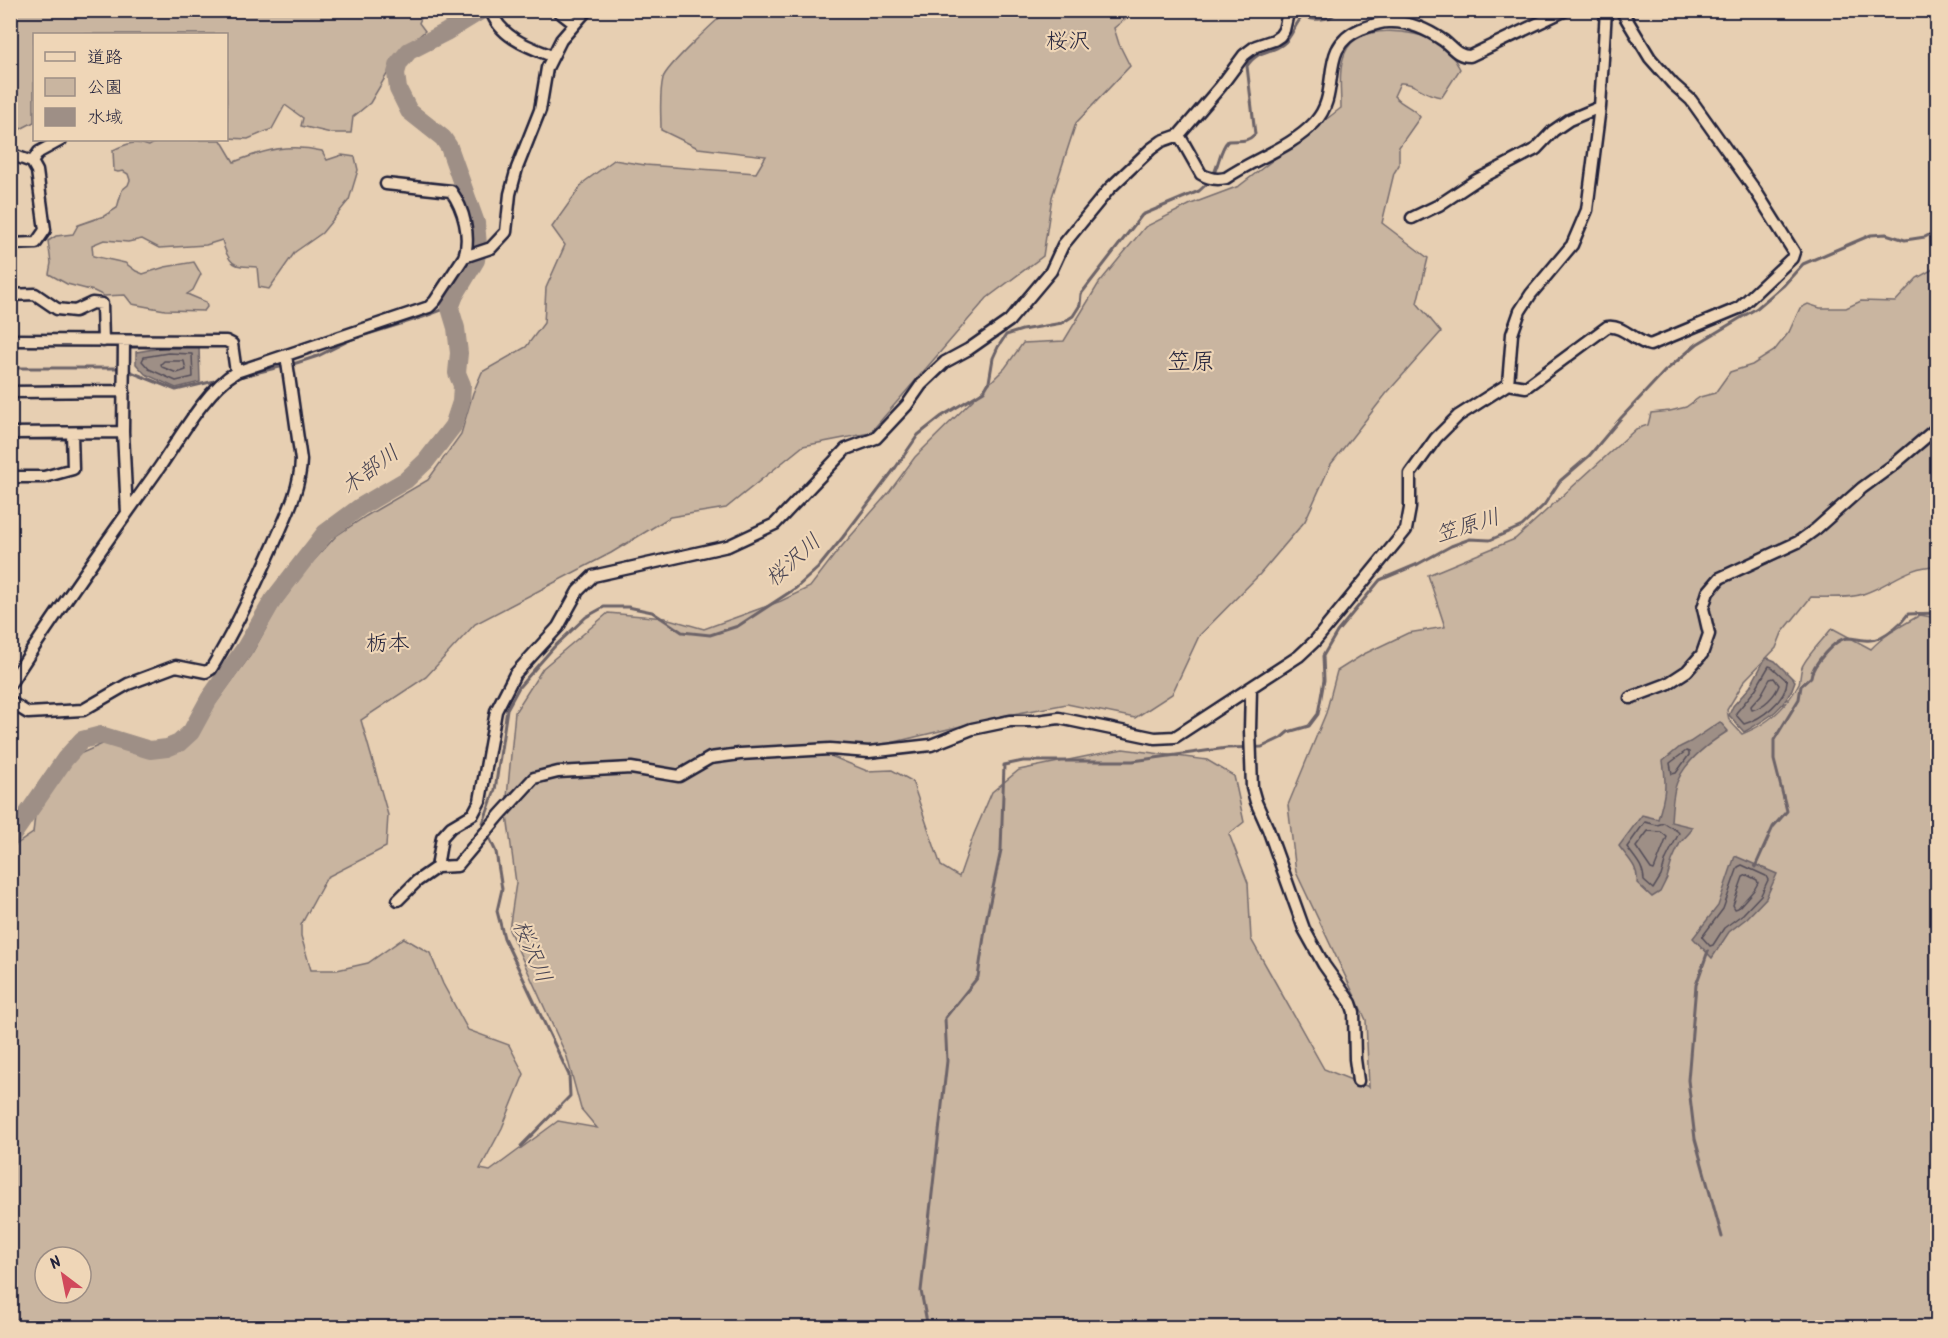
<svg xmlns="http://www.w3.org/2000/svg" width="1948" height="1338" font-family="Kalam,'Klee One',sans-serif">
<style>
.green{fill:#c9b5a0;stroke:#766c6e;stroke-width:1.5;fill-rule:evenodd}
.water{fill:#9e8f86;stroke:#6c6368;stroke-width:1.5}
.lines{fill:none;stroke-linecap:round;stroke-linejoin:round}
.shore{stroke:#544e59;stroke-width:1.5}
.stream{stroke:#6c6368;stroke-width:3}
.river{stroke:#9e8f86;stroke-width:18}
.minor-casing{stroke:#22223b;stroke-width:15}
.minor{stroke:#efd6b7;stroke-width:10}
.labels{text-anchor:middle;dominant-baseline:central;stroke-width:4.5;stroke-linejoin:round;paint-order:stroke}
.neighbourhood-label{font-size:22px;fill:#22223b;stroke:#efd6b7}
.water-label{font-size:22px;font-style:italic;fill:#474352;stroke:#efd6b7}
.quarter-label{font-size:24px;fill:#22223b;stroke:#efd6b7}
</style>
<rect width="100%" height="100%" fill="#e7cfb2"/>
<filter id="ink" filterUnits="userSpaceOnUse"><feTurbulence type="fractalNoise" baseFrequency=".0167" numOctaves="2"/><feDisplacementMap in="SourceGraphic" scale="12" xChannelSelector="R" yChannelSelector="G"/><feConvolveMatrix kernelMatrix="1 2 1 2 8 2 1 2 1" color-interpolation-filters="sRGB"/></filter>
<g filter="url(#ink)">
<path class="green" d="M 387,11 L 391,15 L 399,11 L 424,11 L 419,23 L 425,31 L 399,54 L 370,103 L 353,117 L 351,133 L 331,133 L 301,126 L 303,118 L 285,105 L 272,129 L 248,139 L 227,138 L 226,34 L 34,34 L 34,122 L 11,134 L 11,11 Z
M 728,11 L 1135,11 L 1114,28 L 1119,44 L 1130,66 L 1076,123 L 1052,197 L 1043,256 L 987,298 L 870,433 L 803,446 L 726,508 L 670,517 L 611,553 L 475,624 L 426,677 L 361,720 L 388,815 L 386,847 L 327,877 L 301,925 L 301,936 L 311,970 L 337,970 L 368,963 L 404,938 L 430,953 L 443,984 L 468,1030 L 509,1045 L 524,1074 L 502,1128 L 480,1169 L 490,1171 L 558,1121 L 597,1128 L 581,1109 L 567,1057 L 509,930 L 516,883 L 506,808 L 515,712 L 543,668 L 608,613 L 665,618 L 704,629 L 781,601 L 810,587 L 836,553 L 890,491 L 915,457 L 1005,368 L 1023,343 L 1064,341 L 1099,283 L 1145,227 L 1191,204 L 1239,186 L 1341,108 C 1341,90 1338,70 1345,53 C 1356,23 1414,29 1436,42 C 1447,48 1455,59 1460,69 L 1442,97 C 1423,96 1417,82 1400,83 L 1394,96 C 1404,107 1412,106 1420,117 L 1399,147 L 1399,165 L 1394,173 L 1382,223 L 1428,258 L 1417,303 L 1441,332 L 1386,394 L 1331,464 L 1305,521 L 1260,574 L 1199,636 L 1172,694 L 1135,718 L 1067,704 L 1002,716 L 833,757 L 867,771 L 892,770 L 912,781 L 941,866 L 959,877 L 974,834 L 992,792 L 1019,770 L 1123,749 L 1207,760 L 1234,776 L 1244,822 L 1229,834 L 1248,883 L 1251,939 L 1324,1069 L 1369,1087 L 1366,1020 L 1296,872 L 1288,805 L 1326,713 L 1337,671 L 1364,654 L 1408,633 L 1445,627 L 1428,575 L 1515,539 L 1636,429 L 1648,425 L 1651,413 L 1670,411 L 1686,407 L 1700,397 L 1715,393 L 1730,372 L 1752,365 L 1774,351 L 1789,332 L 1800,308 L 1808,304 L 1820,308 L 1846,308 L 1861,301 L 1895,302 L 1917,278 L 1935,268 L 1937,256 L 1937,566 C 1906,566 1891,585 1863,594 C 1847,599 1828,597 1811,597 L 1782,633 L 1776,648 L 1745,680 L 1727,710 L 1729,720 L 1742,734 C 1768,724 1787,708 1799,683 C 1801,677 1800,670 1803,665 C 1810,652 1823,640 1832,628 L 1871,649 C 1885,634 1903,625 1920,615 L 1937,618 L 1937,1327 L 11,1328 L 11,848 L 33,833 L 36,806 L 68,759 L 107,742 L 125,737 L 145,747 L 166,751 L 181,748 L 194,739 L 213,707 L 252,653 L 278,607 L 307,568 L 336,536 L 366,516 L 428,480 L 461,434 L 473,393 L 482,372 L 526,347 L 544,323 L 546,288 L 565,245 L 552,227 L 584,182 L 614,160 L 645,165 L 756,173 L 766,156 L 698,148 L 661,130 C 661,113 659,95 663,78 C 666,67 717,19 728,11 ZM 45,1257 L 81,1257 L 81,1293 L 45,1293 Z
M 157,140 L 221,140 L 234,162 C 265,150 288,143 322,151 L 327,160 L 342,155 L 355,157 L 358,170 L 349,200 L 322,233 L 295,252 L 269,289 L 259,287 L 257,267 C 251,266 242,267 237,265 C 228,262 224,248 222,240 L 206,245 L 159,248 L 142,239 L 128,242 L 104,240 L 92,245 L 93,256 L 125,263 L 136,271 L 143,274 L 165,267 L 194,262 L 201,274 L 193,290 L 187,294 L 206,302 L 207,307 L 204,311 L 165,310 L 132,304 L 125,295 L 104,296 L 94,291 L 67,284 L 49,274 L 51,263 L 48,241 L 56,236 L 73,234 L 78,225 L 104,216 L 117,208 L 122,190 L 128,185 L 130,180 L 128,174 L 123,171 L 118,172 L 114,171 L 113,150 C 126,144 134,140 149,146 L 156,142 Z"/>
<path class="water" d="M 167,347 L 199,347 L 200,382 L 176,388 L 145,374 L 136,364 L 136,352 Z
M 1768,658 L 1775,661 L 1795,681 C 1787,708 1767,719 1744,732 L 1729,715 L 1733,706 L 1750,687 L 1765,659 Z
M 1720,722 L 1728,731 C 1709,743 1687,759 1678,780 C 1672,792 1672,809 1671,822 L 1692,827 L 1690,832 L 1680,843 L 1672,861 L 1667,878 L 1660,892 L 1652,897 L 1637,883 C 1639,867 1628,859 1619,846 L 1642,815 L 1658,819 C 1665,796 1667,785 1663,761 L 1680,747 L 1690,742 Z
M 1735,856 L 1777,874 L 1766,898 L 1747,918 L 1729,932 L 1712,958 L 1693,938 L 1718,906 Z"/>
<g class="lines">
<path class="shore" d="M 168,353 L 192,354 L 193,377 L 176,381 L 149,369 L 142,361 L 144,357 Z
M 164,361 L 184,361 L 186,370 L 177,373 L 162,367 L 161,364 Z
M 1769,666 L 1772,667 L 1787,681 C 1786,701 1761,719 1744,724 L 1737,716 L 1736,713 L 1755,690 Z
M 1774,678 L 1779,685 C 1775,696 1764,707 1752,710 L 1751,706 L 1761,695 L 1770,679 Z
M 1686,751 L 1689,752 L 1689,755 L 1676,773 L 1672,774 L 1670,763 Z
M 1645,822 L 1657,825 L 1664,823 C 1668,827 1677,829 1679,833 L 1666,859 L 1661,876 L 1653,889 L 1644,881 C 1644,866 1635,859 1627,847 Z
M 1648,831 L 1661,832 L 1667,837 L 1654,870 L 1651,869 L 1636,847 Z
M 1742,865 L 1766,876 L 1768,880 L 1761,895 L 1743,914 L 1724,928 L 1713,945 L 1710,946 L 1702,937 L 1723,909 L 1738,867 Z
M 1747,875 L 1757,880 L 1758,883 L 1754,890 L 1738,908 L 1735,909 L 1733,905 L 1743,877 Z"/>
<path class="stream" d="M 1213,175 C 1219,165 1220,148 1228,141 C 1241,140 1246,143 1255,134 L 1247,66 C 1258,49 1270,54 1283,44 C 1292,38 1294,25 1302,17 C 1315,20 1329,22 1339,10
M 290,365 L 318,356 L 352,339 L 423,317 L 444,309 L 450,308
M 10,368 L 120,368
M 126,370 L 176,390 L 219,380
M 235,378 L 284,366
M 486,829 L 483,823 L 495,790 L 507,709 L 519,687 L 554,647 L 586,617 L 604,607 L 628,607 L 652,612 L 682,632 L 710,635 L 738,626 L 796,588 L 818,568 L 843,537 L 896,467 L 918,435 L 942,416 L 984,391 L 989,382 L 993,358 L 998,347 L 1006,335 L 1022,330 L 1062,323 L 1073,316 L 1080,305 L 1081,294 L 1142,215 L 1199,191 L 1210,181
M 488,835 L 496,852 L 502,889 L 497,911 L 504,938 L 569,1075 L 570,1096 L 521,1146
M 1755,867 L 1773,827 L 1787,811 L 1774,760 L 1774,740 L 1799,699 L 1801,686 L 1811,677 C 1812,665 1835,639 1847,638 C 1859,638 1868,643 1879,638 C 1890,633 1902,623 1908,614 L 1938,613
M 1708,951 L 1696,985 L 1688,1080 L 1695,1139 L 1722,1237
M 928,1328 L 921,1291 L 947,1061 L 945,1018 L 978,977 L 987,916 L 1001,850 L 1004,765 L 1023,761 L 1133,761 L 1227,748 L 1262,747 L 1281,738 L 1288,732 L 1309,726 L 1318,714 L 1324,680 L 1323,656 L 1337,632 L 1380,580 L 1418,564 L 1451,546 L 1470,539 L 1490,540 L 1522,526 L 1544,505 L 1560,481 L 1589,456 L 1621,418 L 1664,372 L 1697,344 L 1757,308 L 1784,285 L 1803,264 L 1871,235 L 1886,234 L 1905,240 L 1912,239 L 1925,237 L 1938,230"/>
<path class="river" d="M 10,839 L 65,759 L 82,740 L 101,735 L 150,750 L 167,748 L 179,743 L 191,732 L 209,699 L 245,648 L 273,600 L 325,533 L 360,507 L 406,480 L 426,461 L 453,426 L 461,402 L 462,385 L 457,373 L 459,353 L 456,328 L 450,308 L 455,295 L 476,260 L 478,245 L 476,223 L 449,147 L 443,138 L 409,111 L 398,89 L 396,73 L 399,63 L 409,51 L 446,32 L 482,10"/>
<defs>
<path id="minor" d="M 491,10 C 499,37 529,47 552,56
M 557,10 L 575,24
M 1179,135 L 1201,174 C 1209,179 1217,180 1226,178 C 1255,158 1291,148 1315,122 C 1343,92 1316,47 1361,29 C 1370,26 1379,22 1388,22 C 1408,21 1427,29 1444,41 C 1453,48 1457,56 1470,56 L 1566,10
M 10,154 L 32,162 L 37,171 L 45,230 L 36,243 L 10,244
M 32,162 L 39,152 L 61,140
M 386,184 L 451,191 C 464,209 471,237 464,257
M 1412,218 L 1439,205 L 1475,181 L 1536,149 L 1553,131 L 1569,120 L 1600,107
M 10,295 L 35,294 L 57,309 L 75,311 L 92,303 L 102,304 L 103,341
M 10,340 L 226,341 L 232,344 L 236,372
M 124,341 L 123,432 L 127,513
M 1508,384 L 1512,334 L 1520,311 L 1531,294 L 1572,245 L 1587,210 L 1600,107 L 1606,10
M 10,392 L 124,391
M 10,433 L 123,432
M 10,477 L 44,477 L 73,469 L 72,433
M 10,684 C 57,610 108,540 159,468 C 179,439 206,390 236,372 L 429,307 L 435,301 L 464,257 L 491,248 L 506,232 L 510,194 L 517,168 L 540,110 L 547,68 L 561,40 L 587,10
M 1251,688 L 1250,730 L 1252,788 L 1256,802 L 1268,829 L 1304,929 L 1324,965 L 1351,1003 L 1354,1012 L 1355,1059 L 1358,1081
M 1630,698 L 1667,684 L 1687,671 L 1702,654 L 1709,634 L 1703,608 L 1708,592 L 1720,578 L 1798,542 L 1816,529 L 1862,488 L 1892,466 L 1938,427
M 10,702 L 28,713 L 83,710 L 128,684 L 176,666 L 206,672 L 211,669 C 236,628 255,587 274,544 C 286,516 300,490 301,460 L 286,355
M 437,867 L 457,866 L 500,815 L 534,778 L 558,772 L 631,768 L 679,776 L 710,758 L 740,754 L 830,749 L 869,752 L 931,745 L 972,729 L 1010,721 L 1037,721 L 1059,718 L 1155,738 L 1175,737 L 1299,656 L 1315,641 L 1406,530 L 1410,508 L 1410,474 L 1436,438 L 1458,416 L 1508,384 L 1526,387 L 1607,327 C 1622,324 1635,342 1650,345 L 1739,308 L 1792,258 L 1794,252 L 1755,190 L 1691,100 L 1673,84 L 1650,58 L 1621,10
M 398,900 L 417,881 L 437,867 L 442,837 L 451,827 L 473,814 L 480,801 L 496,711 L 515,674 L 558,627 L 578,591 L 593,576 L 728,546 L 775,524 L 846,449 L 876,438 L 907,405 L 921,385 L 945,362 L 969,349 L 1009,321 L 1051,271 L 1063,245 L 1109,189 L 1151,149 L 1162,141 L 1179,135 L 1221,86 L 1244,55 L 1256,46 L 1274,40 L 1280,36 L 1284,30 L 1288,13 L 1292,10"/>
</defs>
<use href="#minor" class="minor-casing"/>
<use href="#minor" class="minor"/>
</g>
</g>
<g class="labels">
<g class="neighbourhood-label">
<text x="1068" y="42">桜沢</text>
<text x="388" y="644">栃本</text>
</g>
<g class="water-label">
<text transform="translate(371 471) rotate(-37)">木部川</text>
<text transform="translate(1468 527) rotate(-17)">笠原川</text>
<text transform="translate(794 561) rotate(-42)">桜沢川</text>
<text transform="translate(531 952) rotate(67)">桜沢川</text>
</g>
<g class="quarter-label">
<text x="1191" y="362">笠原</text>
</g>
</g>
<rect width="1948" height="1338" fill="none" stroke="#efd6b7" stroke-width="36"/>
<rect x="18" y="18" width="1912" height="1302" fill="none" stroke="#22223b" stroke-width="2" filter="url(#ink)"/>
<rect x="33" y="33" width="195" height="108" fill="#efd6b7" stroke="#9d8e85" stroke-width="1.5"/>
<rect x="45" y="52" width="30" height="9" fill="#efd6b7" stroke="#9d8e85" stroke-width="1.5"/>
<text x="87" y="63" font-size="18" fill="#22223b">道路</text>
<rect x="45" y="78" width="30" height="18" fill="#c9b5a0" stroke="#9d8e85" stroke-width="1.5"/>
<text x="87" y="93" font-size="18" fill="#22223b">公園</text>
<rect x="45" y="108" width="30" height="18" fill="#9e8f86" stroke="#9d8e85" stroke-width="1.5"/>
<text x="87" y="123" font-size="18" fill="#22223b">水域</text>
<g transform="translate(63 1275) rotate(328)"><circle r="28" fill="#efd6b7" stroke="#9d8e85" stroke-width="1.5"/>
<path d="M0-4.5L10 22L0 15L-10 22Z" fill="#d1495b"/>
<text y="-9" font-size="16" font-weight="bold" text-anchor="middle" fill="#22223b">N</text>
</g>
</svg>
